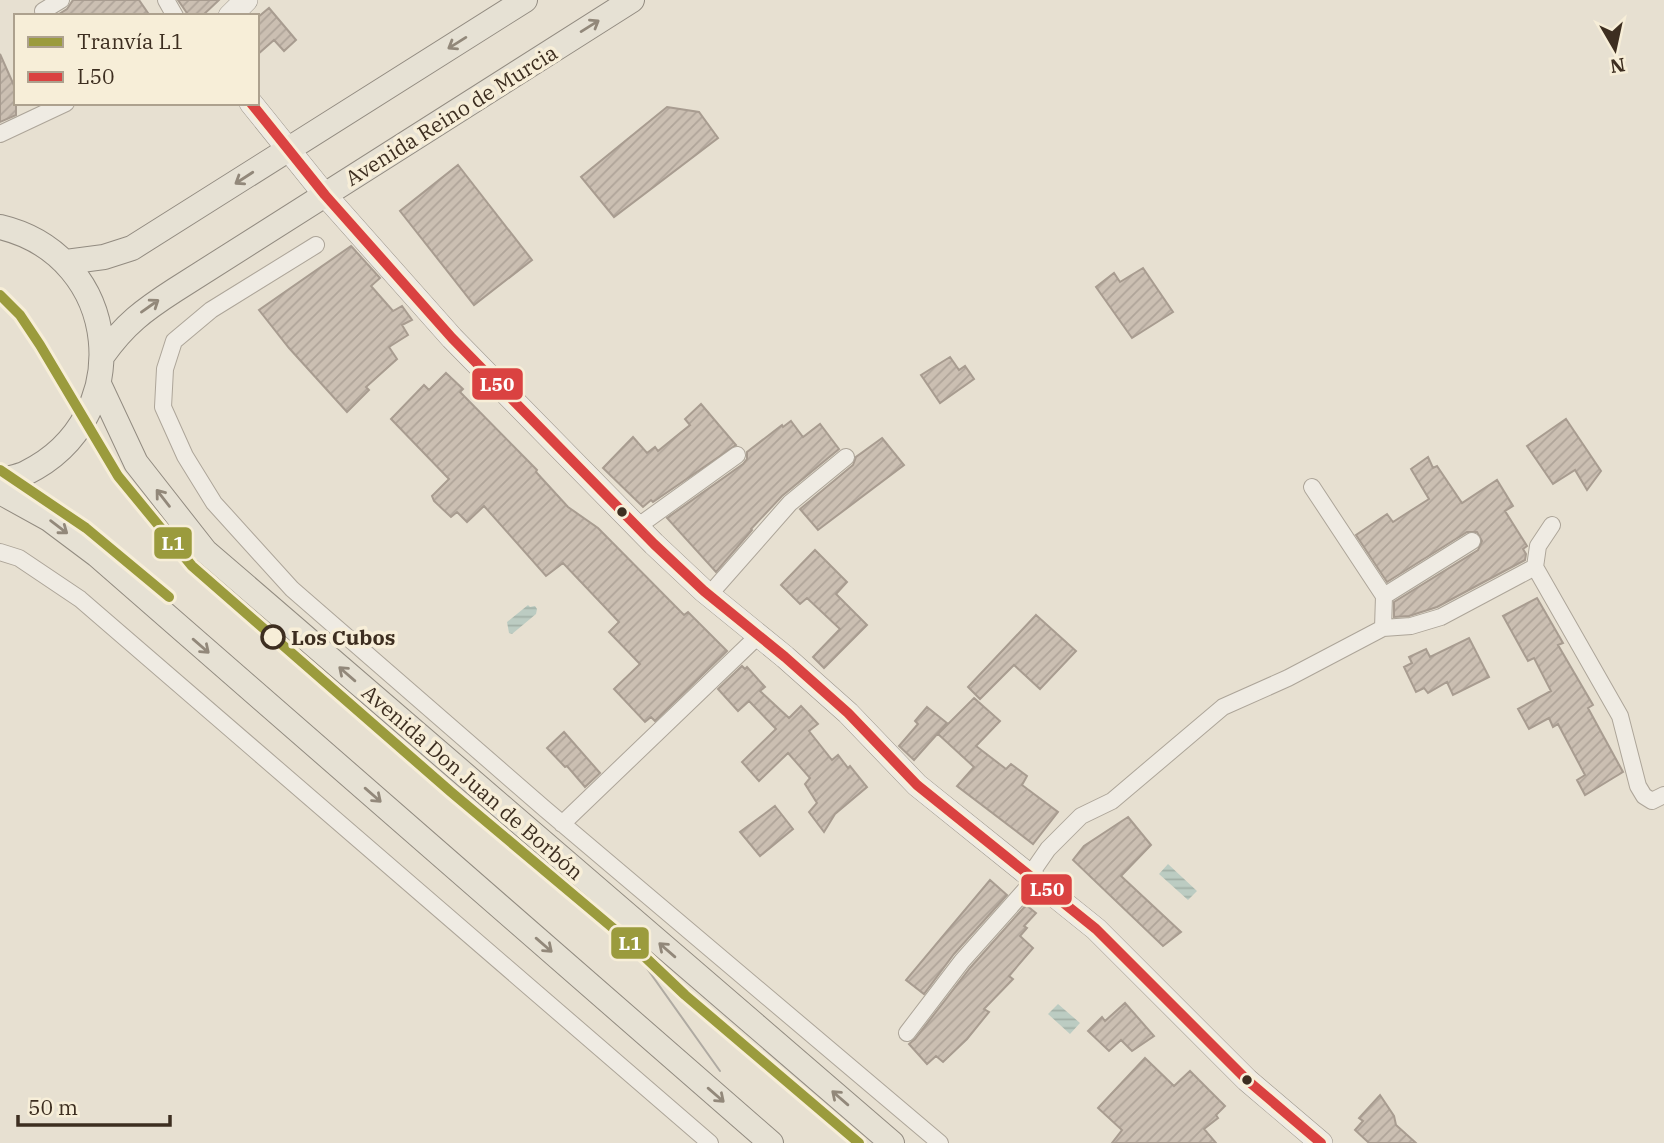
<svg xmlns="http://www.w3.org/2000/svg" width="1664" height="1143" font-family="'IBM Plex Serif',serif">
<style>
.water{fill:url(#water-rules)}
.building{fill:url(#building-hatch);stroke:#a89c90;stroke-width:2}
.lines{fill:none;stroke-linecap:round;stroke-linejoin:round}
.street-casing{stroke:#ada599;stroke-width:18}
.secondary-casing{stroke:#9c958a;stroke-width:24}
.primary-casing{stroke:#928b80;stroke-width:26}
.street{stroke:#efebe3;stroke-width:16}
.secondary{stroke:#efebe3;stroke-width:23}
.primary{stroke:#e6e1d4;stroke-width:24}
.tram{stroke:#afaaa2;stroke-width:2}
.bus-1-casing{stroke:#f7eed8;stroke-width:16}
.bus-1{stroke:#da4241;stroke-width:10}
.tram-1-casing{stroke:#f7eed8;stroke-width:16}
.tram-1{stroke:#9b9b3d;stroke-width:10}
.oneway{stroke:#92887a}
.bus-dot{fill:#3d2e20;stroke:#f7eed8;stroke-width:2.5}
.stop-dot{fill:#f7eed8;stroke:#3d2e20;stroke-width:3.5}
.labels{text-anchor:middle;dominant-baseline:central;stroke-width:7;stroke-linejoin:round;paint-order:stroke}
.street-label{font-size:21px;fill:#3d2e20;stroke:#f7eed8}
.stop-label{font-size:21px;font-weight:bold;fill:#3d2e20;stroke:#f7eed8;text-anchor:start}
.line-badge{stroke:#f7eed8;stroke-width:2.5}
.badge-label{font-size:19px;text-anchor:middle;font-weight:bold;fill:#fff}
</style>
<defs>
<pattern id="water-rules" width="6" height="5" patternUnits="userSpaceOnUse" patternTransform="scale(1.75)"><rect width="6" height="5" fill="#bcccc2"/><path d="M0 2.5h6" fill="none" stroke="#a2b0a6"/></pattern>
<pattern id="building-hatch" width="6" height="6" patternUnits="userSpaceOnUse" patternTransform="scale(1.75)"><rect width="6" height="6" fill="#cbbfb2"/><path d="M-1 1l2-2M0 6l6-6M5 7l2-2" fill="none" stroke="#afa499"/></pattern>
</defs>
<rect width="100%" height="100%" fill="#e7e0d1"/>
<path class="water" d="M 528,605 L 530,607 L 535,606 L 537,609 L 536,614 L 512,634 L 509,633 L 507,622 Z
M 1168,864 L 1197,891 L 1188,900 L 1159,874 Z
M 1058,1004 L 1080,1023 L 1070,1034 L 1048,1014 Z"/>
<path class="building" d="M 73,0 L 139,0 L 150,16 L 56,16 L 67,9 Z
M 178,0 L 219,0 L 202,16 L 189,16 Z
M 269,8 L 296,40 L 284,51 L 274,40 L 257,55 L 257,18 Z
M 0,54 L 16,90 L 16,115 L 0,122 Z
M 667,107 L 699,112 L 718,138 L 614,217 L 581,177 Z
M 458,165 L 532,260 L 474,305 L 400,211 Z
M 351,246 L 380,278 L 371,286 L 393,311 L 402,306 L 412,320 L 402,325 L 408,335 L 389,347 L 397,359 L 366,387 L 369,390 L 347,412 L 289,348 L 259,310 Z
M 1143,268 L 1173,312 L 1132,338 L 1096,287 L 1114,273 L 1120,282 Z
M 950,357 L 959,370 L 965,366 L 974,379 L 940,403 L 921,375 Z
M 446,373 L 463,389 L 460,392 L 537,470 L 536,472 L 568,507 L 598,528 L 684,615 L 688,612 L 727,651 L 655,721 L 651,717 L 645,722 L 614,689 L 640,664 L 609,632 L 619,622 L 563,563 L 546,576 L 484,506 L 467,522 L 457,512 L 451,517 L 434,501 L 432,496 L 449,479 L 391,419 L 424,385 L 429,390 Z
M 701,404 L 736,445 L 653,502 L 651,500 L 643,507 L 603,468 L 633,437 L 647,453 L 655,447 L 658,451 L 690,425 L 685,419 Z
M 1566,419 L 1601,471 L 1587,490 L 1575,470 L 1553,484 L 1527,446 Z
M 791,421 L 803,437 L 820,424 L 839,449 L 782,496 L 751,529 L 752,530 L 716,572 L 667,518 L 743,464 L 747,459 L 747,452 L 782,425 L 783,427 Z
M 882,438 L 904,465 L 818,530 L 800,509 L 853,465 L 856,457 Z
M 1428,457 L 1433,468 L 1437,466 L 1462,503 L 1497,480 L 1513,506 L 1505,511 L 1527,546 L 1523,549 L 1526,554 L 1525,560 L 1437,607 L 1409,616 L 1394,617 L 1394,602 L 1478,550 L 1482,541 L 1477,532 L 1467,532 L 1387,582 L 1356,535 L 1387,514 L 1393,522 L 1429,499 L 1411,469 Z
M 815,550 L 847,582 L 836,594 L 867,625 L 824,668 L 813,657 L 840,629 L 807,598 L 800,604 L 781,585 Z
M 1537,598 L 1563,643 L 1558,645 L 1593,705 L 1588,708 L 1623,772 L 1585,795 L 1577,780 L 1585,775 L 1558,724 L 1553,727 L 1549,718 L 1529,729 L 1518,709 L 1551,691 L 1534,658 L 1528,661 L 1503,616 Z
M 1036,615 L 1076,651 L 1040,689 L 1014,665 L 980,699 L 968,687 Z
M 1469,638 L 1489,677 L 1453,695 L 1447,682 L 1428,693 L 1424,688 L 1416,692 L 1404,667 L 1412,663 L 1409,657 L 1426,649 L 1430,657 Z
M 742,666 L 745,669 L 747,667 L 765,687 L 760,691 L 789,718 L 801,706 L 818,724 L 809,731 L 832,760 L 838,755 L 848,768 L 850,766 L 867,787 L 835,814 L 824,832 L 809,812 L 817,803 L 805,784 L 810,778 L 788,753 L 759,781 L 742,762 L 776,729 L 749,701 L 738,711 L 718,689 Z
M 974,698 L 1000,721 L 976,746 L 1006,769 L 1011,764 L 1027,776 L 1022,785 L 1058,812 L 1033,844 L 957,786 L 974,767 L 938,734 Z
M 927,707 L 947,723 L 914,760 L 899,746 L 918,724 L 915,721 Z
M 564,732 L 600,773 L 585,787 L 567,766 L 565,767 L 547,748 Z
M 775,806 L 793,829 L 760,856 L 740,832 Z
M 1128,817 L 1151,845 L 1121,876 L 1181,932 L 1163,946 L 1073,860 L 1084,846 Z
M 990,880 L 1007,895 L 954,954 L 924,994 L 906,980 Z
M 1026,905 L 1036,913 L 1024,926 L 1027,928 L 1020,936 L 1033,948 L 1009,976 L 1013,979 L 984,1009 L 989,1012 L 967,1039 L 943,1062 L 936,1056 L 927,1064 L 909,1044 L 915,1039 L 970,968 Z
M 1125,1003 L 1154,1036 L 1132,1051 L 1121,1040 L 1109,1051 L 1088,1031 L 1102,1017 L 1105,1021 Z
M 1145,1058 L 1174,1086 L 1190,1071 L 1225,1106 L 1216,1115 L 1218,1118 L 1204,1129 L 1216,1143 L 1112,1143 L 1122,1130 L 1098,1108 Z
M 1380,1095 L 1394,1116 L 1396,1125 L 1416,1143 L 1369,1143 L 1355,1130 L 1363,1121 L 1359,1118 Z"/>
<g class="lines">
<defs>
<path id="street" d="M 166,0 L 175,16
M 46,16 L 43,11 L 61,0
M 0,134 L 66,103
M 316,245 L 211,310 L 174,341 L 165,369 L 163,407 L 185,456 L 214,503 L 292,589 L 545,809 L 940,1143
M 1312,487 L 1384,596 L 1383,628
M 1552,525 L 1538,546 L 1535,567 L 1620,716 L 1638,786 L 1644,796 L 1652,801 L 1664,795
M 637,527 L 737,455
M 0,552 L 19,558 L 80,599 L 710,1143
M 709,595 L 790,503 L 846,457
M 1384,596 L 1472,541
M 562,824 L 759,635
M 1030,875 L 1048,849 L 1081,816 L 1112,801 L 1223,707 L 1288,678 L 1383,628 L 1411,626 L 1441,617 L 1535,567
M 907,1033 L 962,961 L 1035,879"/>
<path id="secondary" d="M 230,16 L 246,0
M 251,103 L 325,195 L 452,338 L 654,544 L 704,591 L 785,657 L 848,713 L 917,785 L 1096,929 L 1247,1080 L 1321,1143"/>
<path id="primary" d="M 0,227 C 122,256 138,418 26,473 C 18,477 8,478 0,481
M 66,262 L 104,257 L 132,248 L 525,0
M 103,355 C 125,324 144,310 175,290 L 632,0
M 99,384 L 136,463 L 205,551 L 892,1143
M 0,492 L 49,519 L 97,555 L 771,1143"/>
</defs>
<use href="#street" class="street-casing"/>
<use href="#secondary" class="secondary-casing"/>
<use href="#primary" class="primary-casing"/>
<use href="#street" class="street"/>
<use href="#secondary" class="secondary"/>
<use href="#primary" class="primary"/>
<path class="tram" d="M 626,939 L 720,1071"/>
<defs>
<path id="bus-1" d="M 251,103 L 325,195 L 452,338 L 654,544 L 704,591 L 785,657 L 848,713 L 917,785 L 1096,929 L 1247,1080 L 1321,1143"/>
</defs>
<use href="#bus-1" class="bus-1-casing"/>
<use href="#bus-1" class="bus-1"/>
<defs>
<path id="tram-1" d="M 0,295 L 20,315 L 40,345 L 118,476 L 192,566 L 451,792 L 626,939 L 685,995 L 859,1143
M 0,470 L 86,528 L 169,597"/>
</defs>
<use href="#tram-1" class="tram-1-casing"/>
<use href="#tram-1" class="tram-1"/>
</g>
<defs><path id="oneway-shaft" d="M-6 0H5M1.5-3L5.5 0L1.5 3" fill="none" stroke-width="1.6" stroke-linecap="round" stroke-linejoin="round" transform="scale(1.75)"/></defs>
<g class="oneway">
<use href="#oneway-shaft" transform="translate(590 26) rotate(-32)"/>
<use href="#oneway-shaft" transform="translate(457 43) rotate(148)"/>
<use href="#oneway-shaft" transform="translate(244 178) rotate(147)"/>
<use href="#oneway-shaft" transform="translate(150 306) rotate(-35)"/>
<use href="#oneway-shaft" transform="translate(163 498) rotate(-128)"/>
<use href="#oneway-shaft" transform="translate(59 527) rotate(37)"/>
<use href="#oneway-shaft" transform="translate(201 646) rotate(41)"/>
<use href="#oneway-shaft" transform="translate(347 674) rotate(-139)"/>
<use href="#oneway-shaft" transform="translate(373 795) rotate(41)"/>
<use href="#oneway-shaft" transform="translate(544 945) rotate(41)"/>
<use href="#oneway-shaft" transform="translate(667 950) rotate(-139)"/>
<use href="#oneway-shaft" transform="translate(716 1095) rotate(41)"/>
<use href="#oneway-shaft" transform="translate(840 1098) rotate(-139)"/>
</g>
<g class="bus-dot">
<circle cx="622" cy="512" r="6"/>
<circle cx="1247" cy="1080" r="6"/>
</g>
<circle class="stop-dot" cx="273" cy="637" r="11"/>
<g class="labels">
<g class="street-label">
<text transform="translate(451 115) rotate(-32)">Avenida Reino de Murcia</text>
<text transform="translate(473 782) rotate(41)">Avenida Don Juan de Borbón</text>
</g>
<g class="stop-label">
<text x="291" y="637">Los Cubos</text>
</g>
</g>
<g class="line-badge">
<rect x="471" y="367" width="53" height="34" rx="7" fill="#da4241"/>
<rect x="153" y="526" width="40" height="34" rx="7" fill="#9b9b3d"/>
<rect x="1020" y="873" width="53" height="33" rx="7" fill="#da4241"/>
<rect x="610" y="926" width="40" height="34" rx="7" fill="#9b9b3d"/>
</g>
<g class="badge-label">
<text x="497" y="391">L50</text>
<text x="173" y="550">L1</text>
<text x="1047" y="896">L50</text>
<text x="630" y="950">L1</text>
</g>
<rect x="14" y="14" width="245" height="91" fill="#f7eed8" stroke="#ada18e" stroke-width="2"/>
<rect x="28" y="37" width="35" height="10" fill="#9b9b3d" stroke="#ada18e" stroke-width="2"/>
<text x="77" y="49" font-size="21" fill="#3d2e20">Tranvía L1</text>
<rect x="28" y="72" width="35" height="10" fill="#da4241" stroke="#ada18e" stroke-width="2"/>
<text x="77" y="84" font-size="21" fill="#3d2e20">L50</text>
<g transform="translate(1615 49) rotate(171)" stroke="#f7eed8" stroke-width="5" paint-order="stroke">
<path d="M0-5L12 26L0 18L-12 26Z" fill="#3d2e20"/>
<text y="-10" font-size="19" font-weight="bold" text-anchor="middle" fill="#3d2e20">N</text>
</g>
<path d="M18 1115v10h152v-10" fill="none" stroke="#3d2e20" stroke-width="3.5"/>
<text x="28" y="1115" font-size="21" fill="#3d2e20" stroke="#f7eed8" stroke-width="5" paint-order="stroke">50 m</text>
</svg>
